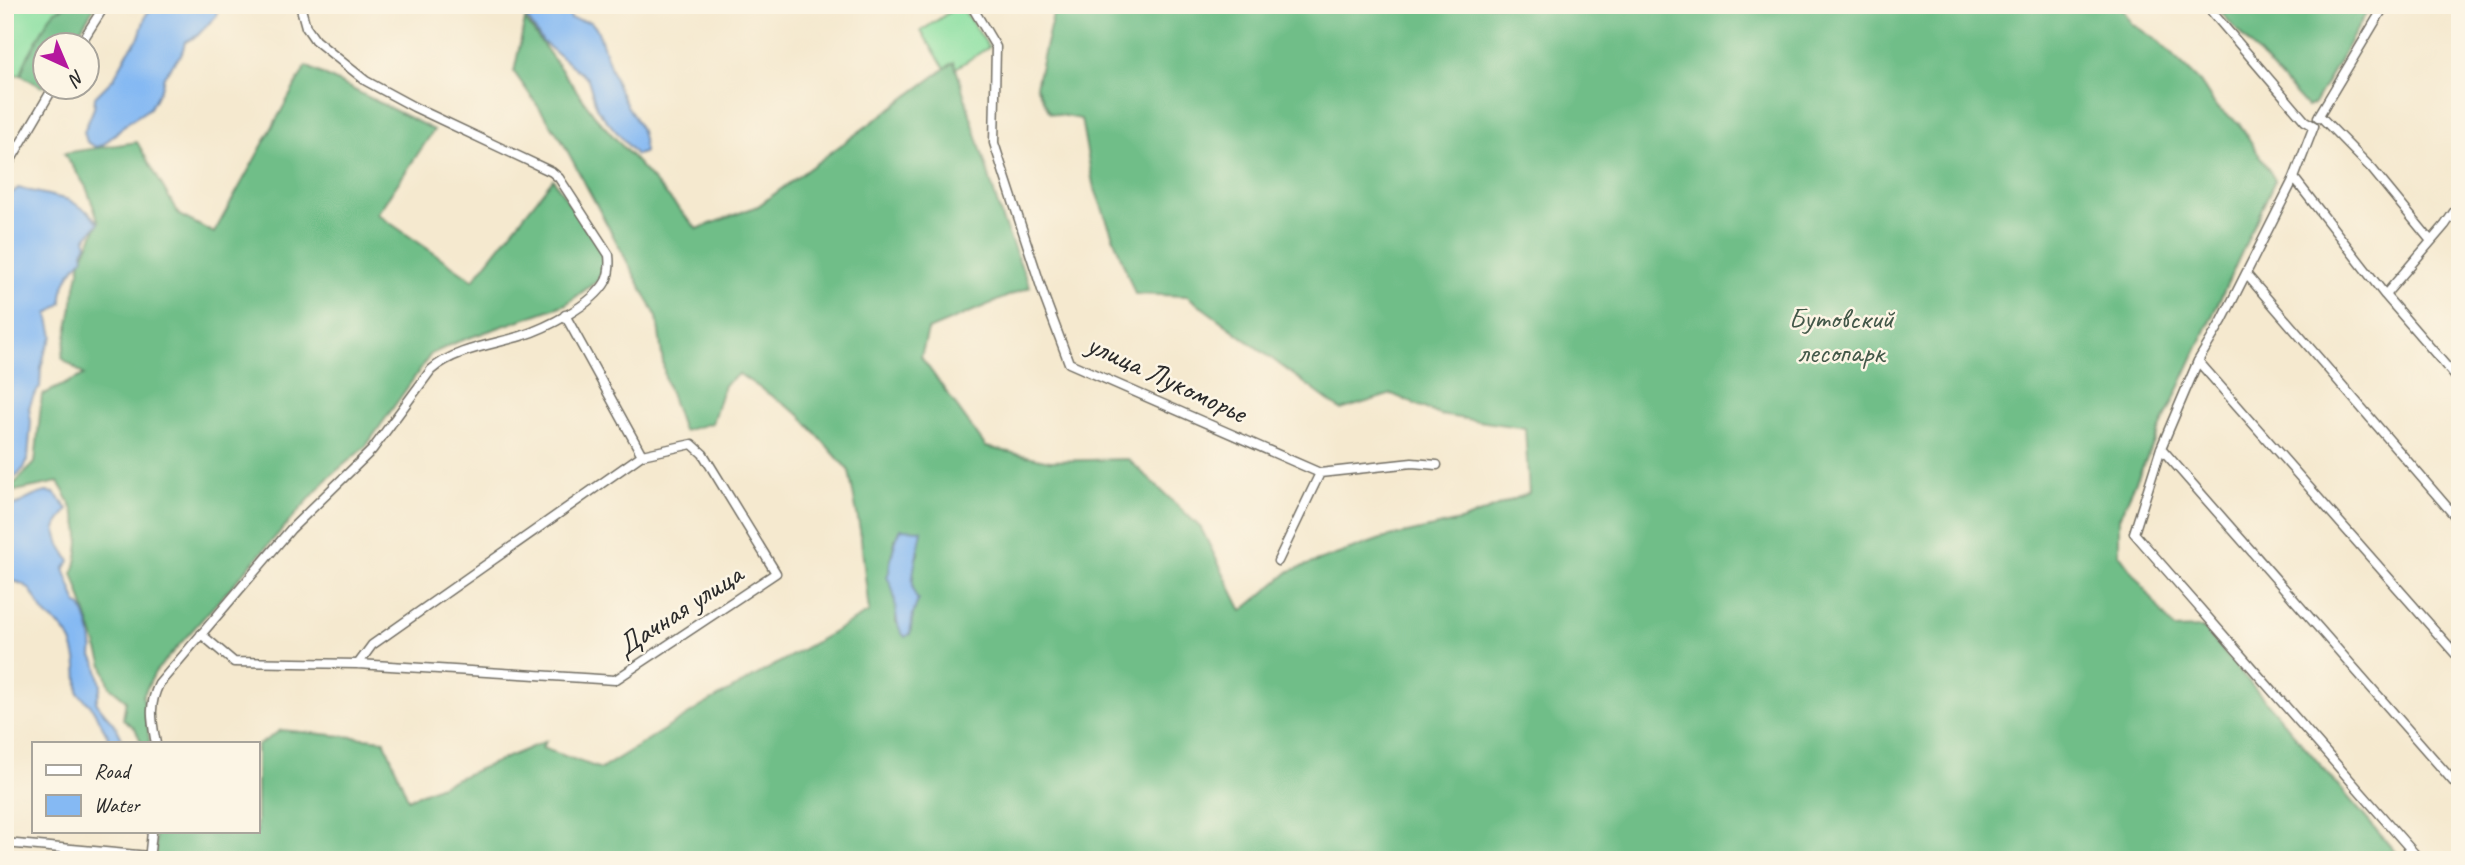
<svg xmlns="http://www.w3.org/2000/svg" width="2465" height="865" font-family="Caveat,sans-serif">
<style>
.green{fill:#8be0a2;stroke:#5b8666;stroke-width:2}
.forest{fill:#70be88;stroke:#4e745a;stroke-width:2;fill-rule:evenodd}
.water{fill:#85b9f3;stroke:#58728f;stroke-width:2}
.lines{fill:none;stroke-linecap:round;stroke-linejoin:round}
.minor-casing{stroke:#726e64;stroke-width:11}
.minor{stroke:#fff;stroke-width:8}
.labels{text-anchor:middle;dominant-baseline:central;stroke-width:5;stroke-linejoin:round;paint-order:stroke}
.park-label{font-size:30px;fill:#435849;stroke:#fcf5e5}
.street-label{font-size:30px;fill:#2b2b2b;stroke:#fcf5e5}
</style>
<rect width="100%" height="100%" fill="#fcf5e5"/>
<filter id="ink" filterUnits="userSpaceOnUse"><feTurbulence type="fractalNoise" baseFrequency=".0143" numOctaves="2"/><feDisplacementMap in="SourceGraphic" scale="14" xChannelSelector="R" yChannelSelector="G"/><feConvolveMatrix kernelMatrix="1 2 1 2 8 2 1 2 1" color-interpolation-filters="sRGB"/></filter>
<filter id="wash" filterUnits="userSpaceOnUse"><feTurbulence type="fractalNoise" baseFrequency=".00686" numOctaves="4" result="noise"/><feDisplacementMap in="SourceGraphic" scale="28" xChannelSelector="R" yChannelSelector="G"/><feGaussianBlur stdDeviation="1.57" result="paint"/><feColorMatrix in="noise" values="0 0 0 0 0 0 0 0 0 0 0 0 0 0 0 0 0 1.4 0 .05"/><feComposite in="paint" operator="in"/></filter>
<g filter="url(#wash)">
<rect width="100%" height="100%" fill="#f5e9cf"/>
<path class="green" d="M 5,5 L 69,5 L 50,17 L 26,60 L 21,75 L 5,74 Z
M 960,5 L 989,47 L 948,73 L 921,31 Z"/>
<path class="forest" d="M 69,5 L 96,5 L 70,45 L 46,46 L 45,85 L 42,87 L 21,75 L 26,60 L 50,17 L 55,11 Z
M 1060,5 L 2121,5 L 2131,23 L 2159,42 L 2200,82 L 2217,108 L 2239,123 L 2275,180 L 2119,518 L 2119,554 L 2174,629 L 2203,628 L 2402,860 L 157,860 L 155,832 L 257,832 L 257,746 L 281,730 L 384,740 L 408,799 L 546,741 L 542,748 L 601,769 L 702,706 L 869,612 L 860,530 L 849,471 L 800,415 L 739,374 L 724,385 L 712,423 L 683,431 L 665,378 L 657,317 L 561,139 L 514,72 L 525,20 L 595,116 L 697,229 L 758,206 L 954,62 L 1003,222 L 1030,287 L 928,330 L 921,357 L 986,447 L 1050,461 L 1128,459 L 1201,528 L 1242,611 L 1290,571 L 1381,539 L 1464,520 L 1529,493 L 1525,428 L 1440,415 L 1392,394 L 1341,410 L 1187,296 L 1135,294 L 1093,184 L 1081,119 L 1050,113 L 1036,86 L 1054,10 ZM 895,539 L 919,551 C 913,566 907,587 918,600 L 913,614 L 910,634 L 896,622 C 898,606 896,592 888,577 C 891,571 889,568 890,561 C 891,553 895,547 895,539 Z
M 2214,5 L 2371,5 L 2314,104 L 2307,107 Z
M 306,66 L 434,130 L 377,214 L 473,280 L 553,179 L 602,253 L 605,263 L 598,280 L 566,304 L 457,342 L 431,354 L 366,446 L 328,478 L 155,672 L 143,696 L 150,744 L 142,744 L 135,728 L 123,719 L 126,700 L 110,687 L 73,573 C 85,535 79,515 58,482 L 5,493 L 35,463 L 42,395 L 84,375 L 62,358 L 81,261 L 99,222 L 86,187 L 64,153 L 137,142 L 179,215 L 214,233 Z"/>
<path class="water" d="M 154,5 L 216,5 L 217,15 L 197,36 L 185,42 L 182,53 L 164,76 L 162,86 L 150,108 L 127,123 L 103,145 L 96,147 L 87,142 L 84,132 L 94,108 L 95,97 L 114,78 L 128,52 L 139,37 L 146,15 Z
M 533,5 L 566,5 L 571,19 L 591,22 L 597,29 C 605,50 611,72 620,92 C 631,118 644,121 644,153 L 636,155 L 597,109 L 588,79 L 543,42 L 526,17 Z
M 18,188 L 69,200 L 90,213 L 99,223 L 85,239 L 87,244 L 83,252 L 84,258 C 71,268 61,286 62,303 L 48,314 L 53,336 L 45,352 L 41,368 L 40,387 L 33,397 L 29,408 L 31,422 L 28,458 L 24,468 L 17,476 L 5,482 L 5,207 L 11,194 Z
M 47,492 L 54,493 L 68,509 L 55,528 L 60,545 L 70,561 L 64,569 L 77,604 L 80,605 C 88,617 94,642 92,656 L 97,665 L 101,686 L 96,702 C 107,719 119,724 123,744 L 106,744 L 108,736 L 91,706 L 78,693 C 78,672 78,646 63,629 C 57,622 48,619 43,611 C 32,597 35,586 13,581 L 5,586 L 5,508 C 21,505 32,494 47,492 Z
M 901,529 L 922,530 C 920,549 905,585 918,600 L 913,614 L 910,634 L 905,637 C 890,621 901,599 887,577 C 891,570 889,566 891,559 C 893,548 896,538 901,529 Z"/>
</g>
<g filter="url(#ink)">
<g class="lines">
<defs>
<path id="minor" d="M 971,5 L 996,47 L 994,143 L 1045,299 L 1069,363 L 1320,473 L 1412,463 L 1437,465
M 2206,5 L 2305,121 L 2314,126 L 2294,178 L 2222,321 L 2198,361 L 2161,448 L 2134,533 L 2420,860
M 79,46 L 105,5
M 2319,115 L 2372,169 L 2431,241
M 2318,117 L 2385,5
M 5,170 L 53,88
M 2294,178 L 2385,295 L 2460,382
M 2247,275 L 2460,522
M 2385,295 L 2445,225 L 2460,203
M 565,315 L 642,455
M 2198,361 L 2460,659
M 2161,448 L 2460,789
M 1278,561 L 1320,473
M 201,634 L 234,662 L 358,664 L 615,680 L 776,573 L 703,454 L 692,444 L 642,455 L 372,645 L 358,664
M 156,744 C 152,721 148,706 159,684 L 291,529 L 372,450 L 431,370 C 455,349 491,345 521,336 C 546,328 593,305 606,281 C 610,272 610,264 609,255 L 559,178 L 552,172 L 414,107 L 366,81 L 315,40 L 306,27 L 300,5
M 5,843 L 149,856
M 149,860 L 152,832"/>
</defs>
<use href="#minor" class="minor-casing"/>
<use href="#minor" class="minor"/>
</g>
</g>
<g class="labels">
<g class="park-label">
<text x="1841" y="318">Бутовский<tspan x="1841" dy="34">лесопарк</tspan></text>
</g>
<g class="street-label">
<text transform="translate(1167 378) rotate(25)">улица Лукоморье</text>
<text transform="translate(679 610) rotate(-33)">Дачная улица</text>
</g>
</g>
<rect width="2465" height="865" fill="none" stroke="#fcf5e5" stroke-width="28"/>
<rect x="32" y="742" width="228" height="91" fill="#fcf5e5" stroke="#a8a49b" stroke-width="2"/>
<rect x="46" y="765" width="35" height="10" fill="#ffffff" stroke="#a8a49b" stroke-width="2"/>
<text x="94" y="778" font-size="21" fill="#2b2b2b">Road</text>
<rect x="46" y="795" width="35" height="21" fill="#85b9f3" stroke="#a8a49b" stroke-width="2"/>
<text x="94" y="812" font-size="21" fill="#2b2b2b">Water</text>
<g transform="translate(66 66) rotate(136)"><circle r="33" fill="#fcf5e5" stroke="#a8a49b" stroke-width="2"/>
<path d="M0-5L12 26L0 18L-12 26Z" fill="#b5179e"/>
<text y="-10" font-size="19" font-weight="bold" text-anchor="middle" fill="#2b2b2b">N</text>
</g>
</svg>
